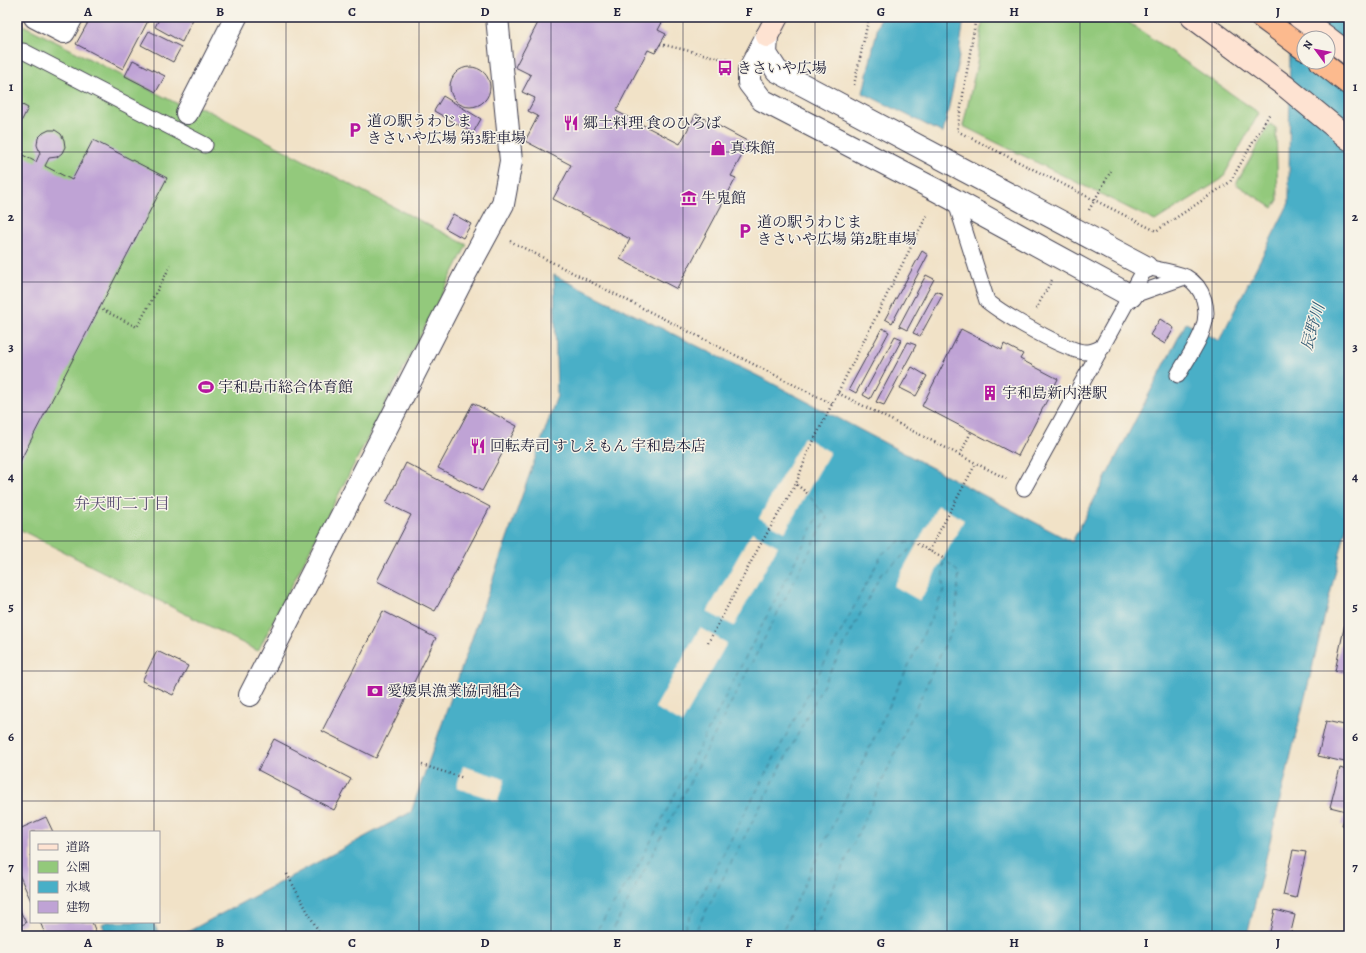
<svg xmlns="http://www.w3.org/2000/svg" width="1366" height="953" font-family="Alegreya,'Noto Serif JP',serif">
<style>
.green{fill:#93c97b;stroke:#5a765b}
.water{fill:#48afc7;stroke:#356881;fill-rule:evenodd}
.pier{fill:#f1e2c7}
.lines{fill:none;stroke-linecap:round;stroke-linejoin:round}
.ferry{stroke:#315a73;stroke-width:1;stroke-dasharray:5 4;stroke-linecap:butt}
.building{fill:#bfa3d5}
.lane-casing{stroke:#413f50;stroke-width:17}
.street-casing{stroke:#413f50;stroke-width:24}
.secondary-casing{stroke:#413f50;stroke-width:24}
.highway-casing{stroke:#413f50;stroke-width:24}
.path{stroke:#413f50;stroke-width:2.5;stroke-dasharray:1 3;stroke-linecap:butt}
.lane{stroke:#fff;stroke-width:15}
.street{stroke:#fff;stroke-width:22}
.secondary{stroke:#fee3d2;stroke-width:22}
.highway{stroke:#fcba8e;stroke-width:22}
.grid{fill:none;stroke:#22223b;stroke-width:1;stroke-opacity:0.55}
.labels{text-anchor:middle;dominant-baseline:central;stroke-width:3;stroke-linejoin:round;paint-order:stroke}
.poi-label{font-size:15px;fill:#22223b;stroke:#f7f3e8;text-anchor:start}
.water-label{font-size:16px;font-style:italic;fill:#315a73;stroke:#f7f3e8}
.neighbourhood-label{font-size:16px;fill:#594f71;stroke:#f7f3e8}
.neatline{fill:none;stroke:#22223b;stroke-width:1.5}
.grid-label{font-size:13px;text-anchor:middle;font-weight:bold;fill:#22223b}
</style>
<rect width="100%" height="100%" fill="#f7f3e8"/>
<filter id="ink" filterUnits="userSpaceOnUse"><feTurbulence type="fractalNoise" baseFrequency=".025" numOctaves="2"/><feDisplacementMap in="SourceGraphic" scale="8" xChannelSelector="R" yChannelSelector="G"/><feConvolveMatrix kernelMatrix="1 2 1 2 8 2 1 2 1" color-interpolation-filters="sRGB"/></filter>
<filter id="wash" filterUnits="userSpaceOnUse"><feTurbulence type="fractalNoise" baseFrequency=".012" numOctaves="4" result="noise"/><feDisplacementMap in="SourceGraphic" scale="16" xChannelSelector="R" yChannelSelector="G"/><feGaussianBlur stdDeviation="0.9" result="paint"/><feColorMatrix in="noise" values="0 0 0 0 0 0 0 0 0 0 0 0 0 0 0 0 0 1.4 0 .05"/><feComposite in="paint" operator="in"/></filter>
<g filter="url(#wash)">
<rect width="100%" height="100%" fill="#f1e2c7"/>
<path class="green" d="M 983,17 L 1121,17 L 1259,113 L 1222,179 L 1155,221 L 963,126 L 977,64 Z
M 17,22 L 178,104 L 203,108 L 467,245 L 258,651 L 17,528 Z
M 1270,124 L 1276,128 L 1278,200 L 1273,208 L 1236,184 Z"/>
<path class="water" d="M 880,17 L 964,17 L 957,70 L 943,133 L 863,93 Z
M 1290,17 L 1349,17 L 1349,516 L 1247,936 L 180,936 L 411,812 L 557,396 L 554,275 L 768,381 L 1072,542 L 1186,323 L 1219,341 L 1289,203 ZM 1304,38 L 1328,38 L 1328,62 L 1304,62 Z
M 106,922 L 153,922 L 160,936 L 107,936 L 102,924 Z"/>
<path class="pier" d="M 804,437 L 830,452 L 785,532 L 759,518 Z
M 938,505 L 964,520 L 920,601 L 894,586 Z
M 752,532 L 778,546 L 734,626 L 707,612 Z
M 700,628 L 727,643 L 682,723 L 655,708 Z
M 463,766 L 505,779 L 498,801 L 456,788 Z"/>
<g class="lines">
<path class="ferry" d="M 593,936 L 637,868 L 821,511 L 807,493
M 610,936 L 827,518 L 820,508
M 680,936 L 882,554 L 900,541 L 917,544
M 693,936 L 881,574 L 916,545
M 780,936 L 943,593 L 943,559
M 811,936 L 955,623 L 959,573 L 943,558"/>
</g>
<g id="blocks">
<path class="building" d="M 91,17 L 98,19 L 99,17 L 150,17 L 123,69 L 76,44 Z
M 160,17 L 194,17 L 182,42 L 155,27 Z
M 541,17 L 665,17 L 658,30 L 666,34 L 655,53 L 648,50 L 616,111 L 680,144 L 696,114 L 749,142 L 731,176 L 736,178 L 677,289 L 620,259 L 630,239 L 553,199 L 571,165 L 525,141 L 538,116 L 528,111 L 535,98 L 522,92 L 531,75 L 515,67 Z
M 149,31 L 181,47 L 173,62 L 141,45 Z
M 133,60 L 165,76 L 156,92 L 125,76 Z
M450 87a20 20 0 1 1 40 0a20 20 0 1 1-40 0Z
M 443,96 L 481,119 L 473,133 L 434,111 Z
M 17,102 L 28,108 L 17,130 Z
M 49,130 L 55,130 L 61,134 L 64,140 L 65,147 L 62,153 L 57,157 L 49,158 L 45,166 L 72,180 L 93,140 L 167,178 L 17,467 L 17,152 L 36,162 L 40,153 L 37,145 L 38,138 L 43,133 Z
M 453,214 L 471,224 L 463,238 L 445,228 Z
M 922,251 L 928,255 L 892,323 L 885,319 Z
M 926,275 L 934,279 L 907,330 L 899,326 Z
M 936,291 L 943,294 L 920,336 L 913,333 Z
M 1160,319 L 1174,328 L 1165,344 L 1150,335 Z
M 882,328 L 889,332 L 856,393 L 849,389 Z
M 961,329 L 1002,350 L 1004,344 L 1023,354 L 1020,359 L 1058,379 L 1018,456 L 922,406 Z
M 895,336 L 902,339 L 870,399 L 863,395 Z
M 908,342 L 916,345 L 884,405 L 876,402 Z
M 912,367 L 927,376 L 916,396 L 900,388 Z
M 473,403 L 517,426 L 482,491 L 438,468 Z
M 406,463 L 490,507 L 435,611 L 377,581 L 411,515 L 386,503 Z
M 1348,609 L 1349,609 L 1349,674 L 1335,671 Z
M 383,611 L 436,638 L 376,758 L 322,731 Z
M 157,651 L 188,666 L 173,695 L 142,681 Z
M 1326,721 L 1349,726 L 1349,763 L 1318,756 Z
M 274,739 L 351,779 L 334,810 L 258,770 Z
M 1340,768 L 1349,771 L 1349,827 L 1342,825 L 1346,811 L 1330,807 Z
M 46,817 L 53,832 L 31,832 L 31,901 L 17,870 L 17,830 Z
M 1293,850 L 1306,852 L 1296,898 L 1283,895 Z
M 17,904 L 26,923 L 17,927 Z
M 1275,910 L 1295,915 L 1290,936 L 1269,936 Z
M 40,922 L 92,922 L 97,935 L 46,936 Z"/>
</g>
</g>
<g filter="url(#ink)">
<use href="#blocks" fill-opacity="0" stroke="#413f50" stroke-width="1"/>
<g class="lines">
<defs>
<path id="lane" d="M 17,53 L 23,51 L 205,145
M 955,200 L 987,301 C 1003,314 1070,354 1088,352 C 1093,352 1098,349 1103,347
M 1131,296 L 1185,277
M 1024,488 L 1146,267 C 1159,270 1174,272 1186,277 C 1204,287 1210,310 1203,329 C 1198,345 1186,360 1178,375"/>
<path id="street" d="M 35,17 L 64,32 L 72,17
M 767,36 L 749,70 L 749,83 L 762,100 L 936,190 L 1131,296
M 767,36 L 766,54 L 777,71 L 1146,267
M 187,113 L 236,17
M 250,695 L 464,276 L 503,204 L 511,161 L 497,17"/>
<path id="secondary" d="M 1192,17 L 1285,86 L 1349,139
M 1299,17 L 1328,38
M 767,36 L 777,17
M 1328,38 L 1349,54"/>
<path id="highway" d="M 1261,17 L 1304,49
M 1321,62 L 1349,84"/>
</defs>
<use href="#lane" class="lane-casing"/>
<use href="#street" class="street-casing"/>
<use href="#secondary" class="secondary-casing"/>
<use href="#highway" class="highway-casing"/>
<path class="path" d="M 976,17 L 957,131 L 1156,231 L 1230,182 L 1270,113
M 660,44 L 728,60
M 854,85 L 869,17
M 1089,210 L 1111,171
M 510,241 L 832,404
M 99,308 L 137,327 L 172,263
M 1036,309 L 1052,280
M 838,393 L 1007,479
M 960,455 L 971,432
M 807,493 L 796,484 L 808,452 L 928,213
M 917,544 L 943,558
M 929,551 L 976,463
M 708,643 L 759,547 L 796,484
M 422,765 L 464,778
M 287,874 L 321,936"/>
<use href="#lane" class="lane"/>
<use href="#street" class="street"/>
<use href="#secondary" class="secondary"/>
<use href="#highway" class="highway"/>
</g>
</g>
<path class="grid" d="M 154,17 L 154,832M 286,17 L 286,936M 419,17 L 419,936M 551,17 L 551,936M 683,17 L 683,936M 815,17 L 815,936M 947,17 L 947,936M 1080,17 L 1080,936M 1212,17 L 1212,936M 17,152 L 1349,152M 17,282 L 1349,282M 17,412 L 1349,412M 17,541 L 1349,541M 17,671 L 1349,671M 17,801 L 1349,801M 154,922 L 154,936"/>
<defs>
<symbol id="bus-bare" viewBox="-9 -9 18 18"><path d="M-5-6H5V4H4V6H2V4H-2V6H-4V4H-5ZM-3.5-4V0h7V-4ZM-3.5 1.2v1.5H-2V1.2ZM2 1.2v1.5H3.5V1.2Z" fill="#b5179e" stroke="#f7f3e8" stroke-width="2.5" paint-order="stroke"/></symbol>
<symbol id="restaurant-bare" viewBox="-9 -9 18 18"><path d="M-5-6h1v4h1v-4h1v4h1v-4h1v5L-1.5 .5V6h-2V.5L-5-1ZM5-6V6H3V1.5H1.5Q1.5-4 5-6Z" fill="#b5179e" stroke="#f7f3e8" stroke-width="2.5" paint-order="stroke"/></symbol>
<symbol id="parking-bare" viewBox="-9 -9 18 18"><path d="M-3.5-5.5H1a3.5 3.5 0 0 1 0 7H-1V5.5H-3.5ZM-1-3.4V-.6H.8a1.4 1.4 0 0 0 0-2.8Z" fill="#b5179e" stroke="#f7f3e8" stroke-width="2.5" paint-order="stroke"/></symbol>
<symbol id="shop-bare" viewBox="-9 -9 18 18"><path d="M-5-2.5h2.3a2.7 3.5 0 0 1 5.4 0H5L5.5 6h-11ZM-1.5-2.5h3a1.5 2.3 0 0 0-3 0Z" fill="#b5179e" stroke="#f7f3e8" stroke-width="2.5" paint-order="stroke"/></symbol>
<symbol id="museum-bare" viewBox="-9 -9 18 18"><path d="M0-6L6-3V-2H-6V-3ZM-5-1h2V3h-2ZM-1-1h2V3h-2ZM3-1h2V3H3ZM-6 4H6V6H-6Z" fill="#b5179e" stroke="#f7f3e8" stroke-width="2.5" paint-order="stroke"/></symbol>
<symbol id="stadium-bare" viewBox="-9 -9 18 18"><path d="M0-5a6.5 5 0 1 0 0 10a6.5 5 0 1 0 0-10ZM-3.5-1.8h7v3.6h-7Z" fill="#b5179e" stroke="#f7f3e8" stroke-width="2.5" paint-order="stroke"/></symbol>
<symbol id="building-bare" viewBox="-9 -9 18 18"><path d="M-4-6H4V6H1V3H-1V6H-4ZM-2.5-4.3h1.7v1.8h-1.7ZM.8-4.3h1.7v1.8H.8ZM-2.5-1h1.7V.8h-1.7ZM.8-1h1.7V.8H.8Z" fill="#b5179e" stroke="#f7f3e8" stroke-width="2.5" paint-order="stroke"/></symbol>
<symbol id="bank-bare" viewBox="-9 -9 18 18"><path d="M-6-4H6V4H-6ZM0-2.3a2.3 2.3 0 1 0 0 4.6a2.3 2.3 0 1 0 0-4.6Z" fill="#b5179e" stroke="#f7f3e8" stroke-width="2.5" paint-order="stroke"/></symbol>
</defs>
<g fill-rule="evenodd">
<use href="#bus-bare" x="714" y="57" width="22" height="22"/>
<use href="#restaurant-bare" x="560" y="112" width="22" height="22"/>
<use href="#parking-bare" x="344" y="119" width="22" height="22"/>
<use href="#shop-bare" x="707" y="137" width="22" height="22"/>
<use href="#museum-bare" x="678" y="187" width="22" height="22"/>
<use href="#parking-bare" x="734" y="220" width="22" height="22"/>
<use href="#stadium-bare" x="195" y="376" width="22" height="22"/>
<use href="#building-bare" x="979" y="382" width="22" height="22"/>
<use href="#restaurant-bare" x="467" y="435" width="22" height="22"/>
<use href="#bank-bare" x="364" y="680" width="22" height="22"/>
</g>
<g class="labels">
<g class="poi-label">
<text x="737" y="68">きさいや広場</text>
<text x="367" y="121">道の駅うわじま<tspan x="367" dy="17">きさいや広場 第3駐車場</tspan></text>
<text x="583" y="123">郷土料理 食のひろば</text>
<text x="730" y="148">真珠館</text>
<text x="701" y="198">牛鬼館</text>
<text x="757" y="222">道の駅うわじま<tspan x="757" dy="17">きさいや広場 第2駐車場</tspan></text>
<text x="218" y="387">宇和島市総合体育館</text>
<text x="1002" y="393">宇和島新内港駅</text>
<text x="490" y="446">回転寿司 すしえもん 宇和島本店</text>
<text x="387" y="691">愛媛県漁業協同組合</text>
</g>
<g class="water-label">
<text transform="translate(1313 327) rotate(-74)">辰野川</text>
</g>
<g class="neighbourhood-label">
<text x="122" y="504">弁天町二丁目</text>
</g>
</g>
<rect width="1366" height="953" fill="none" stroke="#f7f3e8" stroke-width="44"/>
<rect x="30" y="831" width="130" height="92" fill="#f7f3e8" stroke="#a29fa3"/>
<rect x="38" y="844" width="20" height="6" fill="#fee3d2" stroke="#a29fa3"/>
<text x="66" y="851" font-size="12" fill="#22223b">道路</text>
<rect x="38" y="861" width="20" height="12" fill="#93c97b" stroke="#a29fa3"/>
<text x="66" y="871" font-size="12" fill="#22223b">公園</text>
<rect x="38" y="881" width="20" height="12" fill="#48afc7" stroke="#a29fa3"/>
<text x="66" y="891" font-size="12" fill="#22223b">水域</text>
<rect x="38" y="901" width="20" height="12" fill="#bfa3d5" stroke="#a29fa3"/>
<text x="66" y="911" font-size="12" fill="#22223b">建物</text>
<g transform="translate(1316 50) rotate(302)"><circle r="19" fill="#f7f3e8" stroke="#a29fa3"/>
<path d="M0-3L7 15L0 10L-7 15Z" fill="#b5179e"/>
<text y="-6" font-size="11" font-weight="bold" text-anchor="middle" fill="#22223b">N</text>
</g>
<rect x="22" y="22" width="1322" height="909" class="neatline"/>
<g class="grid-label">
<text x="88" y="16">A</text>
<text x="220" y="16">B</text>
<text x="352" y="16">C</text>
<text x="485" y="16">D</text>
<text x="617" y="16">E</text>
<text x="749" y="16">F</text>
<text x="881" y="16">G</text>
<text x="1014" y="16">H</text>
<text x="1146" y="16">I</text>
<text x="1278" y="16">J</text>
<text x="11" y="91">1</text>
<text x="1355" y="91">1</text>
<text x="11" y="221">2</text>
<text x="1355" y="221">2</text>
<text x="11" y="351">3</text>
<text x="1355" y="351">3</text>
<text x="11" y="481">4</text>
<text x="1355" y="481">4</text>
<text x="11" y="611">5</text>
<text x="1355" y="611">5</text>
<text x="11" y="741">6</text>
<text x="1355" y="741">6</text>
<text x="11" y="871">7</text>
<text x="1355" y="871">7</text>
<text x="88" y="947">A</text>
<text x="220" y="947">B</text>
<text x="352" y="947">C</text>
<text x="485" y="947">D</text>
<text x="617" y="947">E</text>
<text x="749" y="947">F</text>
<text x="881" y="947">G</text>
<text x="1014" y="947">H</text>
<text x="1146" y="947">I</text>
<text x="1278" y="947">J</text>
</g>
</svg>
